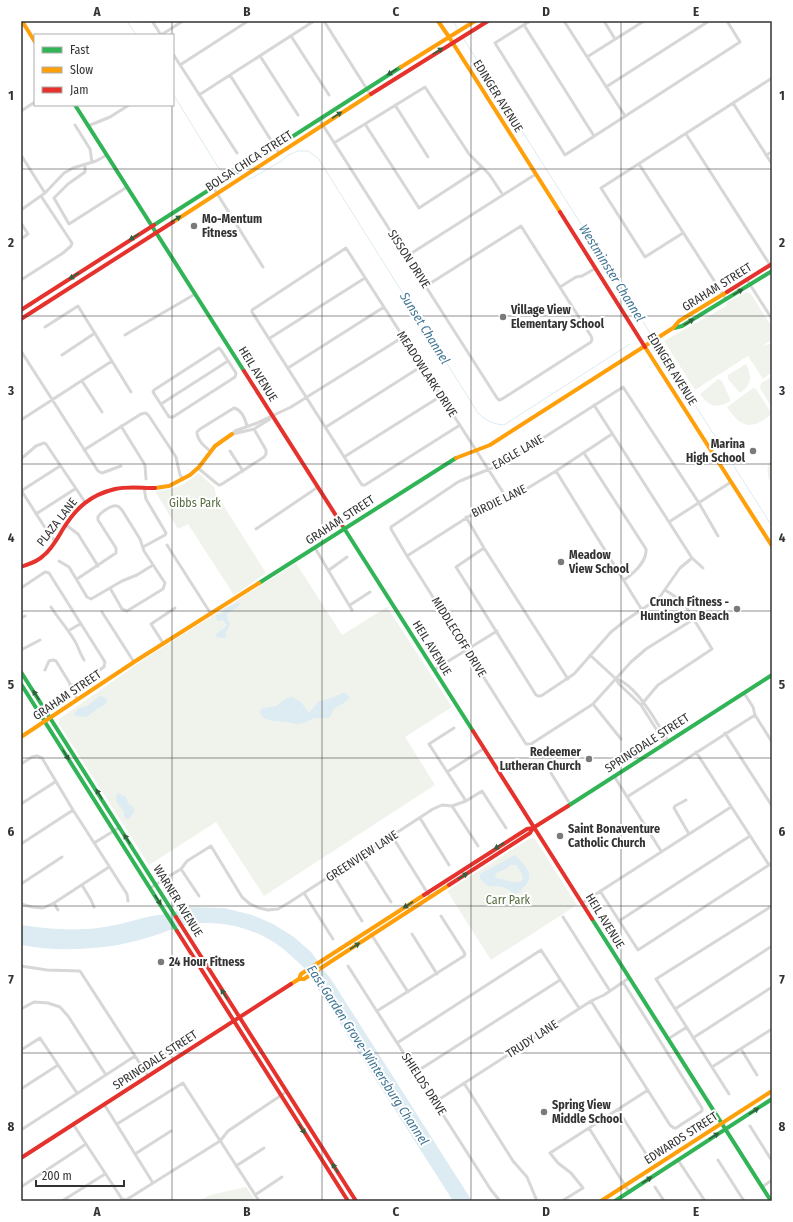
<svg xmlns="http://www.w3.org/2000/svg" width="793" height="1222" font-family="'Fira Sans Condensed',sans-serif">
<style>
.green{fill:#f0f3ec}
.water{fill:#ddebf2;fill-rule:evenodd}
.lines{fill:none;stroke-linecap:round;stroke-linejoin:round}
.stream{stroke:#ddebf2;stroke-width:1}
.street{stroke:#d7d7d7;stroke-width:3}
.fast{stroke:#30b455;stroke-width:4}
.slow{stroke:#ff9f0a;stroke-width:4}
.jam{stroke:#e5322d;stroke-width:4}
.oneway{fill:#32603f}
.grid{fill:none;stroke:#333;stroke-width:1;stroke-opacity:0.55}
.poi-dot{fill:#7a7a7a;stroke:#fff;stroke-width:1.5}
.labels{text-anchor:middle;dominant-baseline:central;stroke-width:4;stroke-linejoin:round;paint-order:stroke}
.street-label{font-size:12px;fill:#333;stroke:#fff}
.poi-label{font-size:12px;font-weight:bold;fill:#333;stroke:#fff;text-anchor:start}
.park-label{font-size:12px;fill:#576e40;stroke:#fff}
.water-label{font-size:13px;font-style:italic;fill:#417694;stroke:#fff}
.neatline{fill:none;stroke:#333;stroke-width:1.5}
.grid-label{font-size:13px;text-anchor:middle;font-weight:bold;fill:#333}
</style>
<rect width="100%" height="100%" fill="#fff"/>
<path class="green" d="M 746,292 L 751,294 L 772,327 L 772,340 L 762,346 L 772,343 L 772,372 L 763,379 L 748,356 L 723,372 L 722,374 L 721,373 L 695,390 L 664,341 L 726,306 L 726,303 Z
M 746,364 C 752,377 752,384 740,393 L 728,379 L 728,375 Z
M 772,377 L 772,408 L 760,388 L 761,383 Z
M 718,379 L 722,381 L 731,401 C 718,408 709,408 700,394 Z
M 753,388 L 756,389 L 772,414 C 751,431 741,428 727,407 Z
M 772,457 L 772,485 C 766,476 766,466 772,457 Z
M 199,473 L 215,488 L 215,492 L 266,573 L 234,595 L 188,524 L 178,529 L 155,491 L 167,490 L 182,485 Z
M 296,563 L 342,635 L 387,607 L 452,707 L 405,737 L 435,785 L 264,896 L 216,822 L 149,865 L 59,724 L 59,719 L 146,658 Z
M 532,838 L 535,839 L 577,905 L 491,960 L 447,891 L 529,839 Z
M 246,1187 L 256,1201 L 200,1201 L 210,1195 Z"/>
<path class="water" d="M 239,602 L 240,604 L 238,607 L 228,613 C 225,618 229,621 230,625 L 226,632 L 226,637 L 224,638 L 215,637 C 217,631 223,630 227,625 L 223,620 L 217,621 L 216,615 L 222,614 L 224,609 Z
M 342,693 L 345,693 L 348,695 L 349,698 C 346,703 339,705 334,709 C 332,711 332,717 327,718 C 322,719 317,717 312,719 C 307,721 303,724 298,724 C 293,724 290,722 285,722 C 277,721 260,722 260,710 L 263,708 L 276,706 L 285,699 L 292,697 L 301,702 L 309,713 L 318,702 L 332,698 Z
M 100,696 L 104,697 L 107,700 L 106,704 L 97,709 L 87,717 L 75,716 L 74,714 L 78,709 L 87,706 Z
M 118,793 L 126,797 L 128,803 L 134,808 L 134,812 L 129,819 L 126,819 L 124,816 L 124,811 C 120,807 116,803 116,797 Z
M 515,855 C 520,860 532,871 529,880 C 527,885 522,888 519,893 L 513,894 C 511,892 509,889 505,888 C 494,883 490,892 480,878 L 480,874 ZM 510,865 L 516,865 L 522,874 L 523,879 L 520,882 C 511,883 504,879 496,878 L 495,875 C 499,869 504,873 510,865 Z
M 187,907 L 224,908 L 252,915 L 273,924 L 294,937 L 312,953 L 325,972 L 331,979 L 472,1201 L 453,1201 L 316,986 C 311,972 300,964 289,954 C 263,930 223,918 188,925 C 179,926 170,930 162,933 C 148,938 133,942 118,945 C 87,950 52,951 21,945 L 21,925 C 47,929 72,931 98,928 C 116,926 134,920 152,916 C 155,915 158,915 161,915 C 170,913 179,911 187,907 Z"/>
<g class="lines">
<path class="stream" d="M 127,21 L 136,35
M 453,21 L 458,30
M 463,38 L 654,339
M 173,94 L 218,167 L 225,174
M 248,179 L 252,178 L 280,162 L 288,155 L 298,151 L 308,151 L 318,158 L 478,413 C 486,421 493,424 504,425 L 630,344
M 655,342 L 772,526"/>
<path class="street" d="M 152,21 L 161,35
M 324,21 L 370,94
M 530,21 L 495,43 L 565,155 L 740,42 L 727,21
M 564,21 L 625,116
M 604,21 L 615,39
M 524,25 L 594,136
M 161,35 L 183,21
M 291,36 L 329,95
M 173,54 L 237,153
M 260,56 L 298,115
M 587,57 L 644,21
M 180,65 L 248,21
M 230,75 L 279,153
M 606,87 L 709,21
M 199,95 L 314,21
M 733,103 L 772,164
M 395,105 L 428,157
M 21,111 L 35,102
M 319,119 L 497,398 L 499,400 L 502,399 L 591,342 L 592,339 L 591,336 L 521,226 L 426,286
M 365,124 L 419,208 L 482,167
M 75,125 L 90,149 L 92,162
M 88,126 L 110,117 L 129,105
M 686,134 L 770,265
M 334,143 L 425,87 L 469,154 L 489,174 L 503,195
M 21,155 L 45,193
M 766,155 L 772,152
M 639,164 L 726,299
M 85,165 L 85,172 L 68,184 L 54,198 L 69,224 L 127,187
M 213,187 L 263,267
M 21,210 L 45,193 L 64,173 L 73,168 L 96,161 L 107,155
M 21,223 L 28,234 L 21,239
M 683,233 L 645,257 L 601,188 L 772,78
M 407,256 L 536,174
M 21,280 L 63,253 L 71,246 L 72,243 L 41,196
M 747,280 L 772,319
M 560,287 L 576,277 L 582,276 L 596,268
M 45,327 L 78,306 L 131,392
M 125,335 C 148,321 172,308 195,294
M 270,338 L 365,278
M 219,348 L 221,350 L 236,373 L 235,377 L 173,417 L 169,417 L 153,392 L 154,390 Z
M 21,351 L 98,471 L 102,473 L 121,466
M 62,355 L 95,333
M 288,368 L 384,307
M 82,381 L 102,412
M 161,404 L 228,361
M 594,405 L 692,558 L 703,568
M 21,420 L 112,361
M 460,425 L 365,485 L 362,485 L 252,312 L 252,310 L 346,248 L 508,500
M 121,426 L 145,465 L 146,479
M 326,427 L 422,366
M 232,434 L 235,431 L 257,423 L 291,407 L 403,337
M 233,434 L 254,429 L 270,419
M 84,450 L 141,414 L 146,413 L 149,416 L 176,457 L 180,475 L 183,479
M 210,451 C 204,446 197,440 197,432 L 200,429 L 234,408 C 242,410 245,418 247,426
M 230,451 L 243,471
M 584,453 L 646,549 C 647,561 634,573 624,580
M 344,457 L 441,396
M 21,459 L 36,446 L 44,443 L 46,444 L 85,502
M 198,468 L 216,483 L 219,485 L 222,484 L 264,457 L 266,454 L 266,450 L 254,429
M 556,471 L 642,610
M 21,490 L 51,537 L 56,541
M 21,491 L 60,466
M 36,514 L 75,489
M 466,517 L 484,548 L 568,679
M 669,522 L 731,482
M 66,525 L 78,534 L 98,566
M 256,529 L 318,487
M 167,545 L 211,614
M 143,547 L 165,535 L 166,533 L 146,499 L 144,488
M 315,548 L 352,610
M 484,548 L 456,567 L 536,695 L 538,696 L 541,696 L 574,674 L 611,632 L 626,620 L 659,598 L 680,568 L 692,558
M 407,556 L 482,508 L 508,500 L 556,471 L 612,434
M 59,561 L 69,567 L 87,597 L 91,599 L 122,581 L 137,575 L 153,565
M 329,570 L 347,557
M 77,579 L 116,553 L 116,548 L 98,520 L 98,517 C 100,513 112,504 117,506 C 119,506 120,508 122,510 L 140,539 L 144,551 L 165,583 L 163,589 L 127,611 L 122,609 L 110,588
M 21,588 L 45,572 L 49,573 L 105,662 L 104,667 L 80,683 L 70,686
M 350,605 L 370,592
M 51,607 C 59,620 70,631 77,645 C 79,650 81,655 84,660
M 102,612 L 134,662
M 21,618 L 25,616
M 694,619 L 646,649 L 631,662 L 593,704 L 531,744 L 526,744 L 407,556 L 391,529 L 391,527 L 458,482 C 473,475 489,470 504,463 L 623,387 L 699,503 L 718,536
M 68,631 L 80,624
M 163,643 L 151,624 L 175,608
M 21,650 L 40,640
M 590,655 L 616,679 L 619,684 L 641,705 L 665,743
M 45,670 L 49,661 L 53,660 L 56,661 L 69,682 L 77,699
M 434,670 L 497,631
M 616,679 C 636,684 658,724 668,741
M 744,693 L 753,707 L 755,715 L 772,742
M 593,704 L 621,739
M 641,705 L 658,685 L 712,649 L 685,605 L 679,599 L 665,590
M 454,728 L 429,744 L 466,801
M 725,733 L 772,806
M 696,752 L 769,865
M 21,764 L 32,757 L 37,756 L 42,758 L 73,810 L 127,894 L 128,901
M 447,772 L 483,749
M 551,773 L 570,804
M 614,776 L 661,851
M 627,797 L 755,715
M 686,800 L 675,806 L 674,808 L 689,834
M 21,804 L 55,782
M 452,806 L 478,846
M 420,818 L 449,865
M 392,836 L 430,897
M 94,843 L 120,827
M 21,844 L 73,810
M 362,856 L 391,902
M 181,869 L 199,896
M 333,874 L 362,921
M 21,884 L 62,857
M 82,885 L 91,900 L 94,907
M 150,888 L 181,869 L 187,861 L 211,846 L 242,897 L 250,904 L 259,908 L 268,910 L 278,909 L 290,902 L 433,809 L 442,805 L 452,806 L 466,801 L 482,791 L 506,828
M 600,891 L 638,950 L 772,863
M 304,893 L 333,939
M 54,903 L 58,910
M 582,903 L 731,807
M 21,904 L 32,907 L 43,908 L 54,903 L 109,867
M 563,917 L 610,991
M 619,921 L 750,836
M 371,934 L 408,992
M 412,934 L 437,974
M 21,966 L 47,970 L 80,971 L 148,1076
M 348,966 L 491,1190 L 500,1201
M 591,1001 L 670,1125 L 674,1128 L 676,1128 L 702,1111 L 702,1108 L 623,982
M 21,1009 L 34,1002 L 48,1003 L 60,1007 L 68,1016 L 106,1075
M 675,1009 L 772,946
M 377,1011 L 464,956 L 465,954 L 464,952 L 441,916
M 693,1038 L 772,987
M 668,1039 L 687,1027
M 397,1043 L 541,950 L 579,1008
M 741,1049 L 757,1075
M 21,1050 L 40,1038 L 77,1093
M 712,1067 L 772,1029
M 416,1072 L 560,980
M 464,1083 L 513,1161 L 527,1177 L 537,1201
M 21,1089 L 58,1065
M 729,1094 L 656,979 L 772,906
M 435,1102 L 591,1001 L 604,995 L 629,978
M 104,1104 L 153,1183
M 618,1110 L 648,1157
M 73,1124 L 122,1199 L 126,1200 L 220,1141 L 228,1131 L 286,1092
M 117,1124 L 183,1083 L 259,1201
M 750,1126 L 772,1161
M 589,1128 L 629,1192
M 21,1130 L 135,1056
M 135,1154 L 171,1131
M 678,1160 L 705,1201
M 718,1160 L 744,1201
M 236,1166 L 264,1148
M 21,1187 L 86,1144
M 655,1187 L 664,1201
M 762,1187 L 772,1180
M 255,1195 L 282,1177
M 62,1201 L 105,1174
M 562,1201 L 583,1188 L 571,1173 L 558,1163 L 550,1153 L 648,1090"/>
<path class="fast" d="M 75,105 L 244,371
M 154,225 L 401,67
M 674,328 L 682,326 L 772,271
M 342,525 L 473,731
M 259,583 L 456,458
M 21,672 L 176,917
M 21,684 L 177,931
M 568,806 L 772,675
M 592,919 L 771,1201
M 615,1201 L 772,1099"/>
<path class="slow" d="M 22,21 L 35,42
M 438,21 L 449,37
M 449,37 L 560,212
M 401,67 L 475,21
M 173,222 L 371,94
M 645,347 L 772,546
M 456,458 L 490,445 L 673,328 L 679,321 L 727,292
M 155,488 L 169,486 L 190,475 L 199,467 L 215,446 L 232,434
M 21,737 L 134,662 L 259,583
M 299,979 L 301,974 L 424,895
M 291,984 L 299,979 L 304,979 L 449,885
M 601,1201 L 772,1091"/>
<path class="jam" d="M 371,94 L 488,21
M 560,212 L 645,347
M 727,292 L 772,264
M 21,310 L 154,225
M 21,319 L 173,222
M 244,371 L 342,525
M 21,567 C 29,564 37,562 43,556 C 52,549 57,539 63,529 C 76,508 90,495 115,489 C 128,486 141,488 155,488
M 473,731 L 592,919
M 449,885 L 530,833 L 533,828
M 424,895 L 527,829 L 533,828 L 568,806
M 176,917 L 356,1201
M 177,931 L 348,1201
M 21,1158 L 291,984"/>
</g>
<defs><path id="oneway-solid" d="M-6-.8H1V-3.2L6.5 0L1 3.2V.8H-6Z"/></defs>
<g class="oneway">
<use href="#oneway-solid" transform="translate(438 51) rotate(-32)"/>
<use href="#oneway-solid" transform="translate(392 72) rotate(147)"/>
<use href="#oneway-solid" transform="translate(337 115) rotate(-33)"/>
<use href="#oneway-solid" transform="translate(176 219) rotate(-32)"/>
<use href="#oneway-solid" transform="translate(134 237) rotate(147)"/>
<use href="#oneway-solid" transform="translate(74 276) rotate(147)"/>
<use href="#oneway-solid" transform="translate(738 292) rotate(-31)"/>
<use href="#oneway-solid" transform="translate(689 322) rotate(-32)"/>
<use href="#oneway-solid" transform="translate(36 695) rotate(-123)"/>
<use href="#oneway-solid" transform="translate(66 755) rotate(58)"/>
<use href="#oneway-solid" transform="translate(99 794) rotate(-122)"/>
<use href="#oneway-solid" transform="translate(127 839) rotate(-122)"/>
<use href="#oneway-solid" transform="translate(499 846) rotate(147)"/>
<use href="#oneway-solid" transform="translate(463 876) rotate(-33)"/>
<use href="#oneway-solid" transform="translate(158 900) rotate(57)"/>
<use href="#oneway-solid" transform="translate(408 905) rotate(147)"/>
<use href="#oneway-solid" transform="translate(355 946) rotate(-33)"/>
<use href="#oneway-solid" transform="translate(224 994) rotate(-122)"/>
<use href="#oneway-solid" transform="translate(754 1111) rotate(-32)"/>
<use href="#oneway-solid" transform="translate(302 1129) rotate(57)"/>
<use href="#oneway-solid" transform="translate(714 1136) rotate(-33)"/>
<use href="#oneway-solid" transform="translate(335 1168) rotate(-122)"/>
<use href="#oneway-solid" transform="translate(647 1180) rotate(-33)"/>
</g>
<path class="grid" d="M 172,21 L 172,35M 322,21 L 322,1201M 471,21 L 471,1201M 621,21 L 621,1201M 172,105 L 172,1201M 21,169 L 772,169M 21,316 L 772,316M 21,464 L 772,464M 21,611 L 772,611M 21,758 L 772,758M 21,906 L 772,906M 21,1053 L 772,1053"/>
<g class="poi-dot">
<circle cx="194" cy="226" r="4"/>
<circle cx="503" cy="317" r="4"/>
<circle cx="753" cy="451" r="4"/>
<circle cx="561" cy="562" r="4"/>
<circle cx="737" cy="609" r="4"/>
<circle cx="589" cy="759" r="4"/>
<circle cx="560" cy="836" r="4"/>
<circle cx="161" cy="962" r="4"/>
<circle cx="544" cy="1112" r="4"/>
</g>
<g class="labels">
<g class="street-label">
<text transform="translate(498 96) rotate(58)">EDINGER AVENUE</text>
<text transform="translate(249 161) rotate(-33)">BOLSA CHICA STREET</text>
<text transform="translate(409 259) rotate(57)">SISSON DRIVE</text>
<text transform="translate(717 287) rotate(-32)">GRAHAM STREET</text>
<text transform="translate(672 369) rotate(58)">EDINGER AVENUE</text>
<text transform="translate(258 374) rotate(58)">HEIL AVENUE</text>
<text transform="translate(427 374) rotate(57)">MEADOWLARK DRIVE</text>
<text transform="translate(518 452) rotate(-30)">EAGLE LANE</text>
<text transform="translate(499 501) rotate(-26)">BIRDIE LANE</text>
<text transform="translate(340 520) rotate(-33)">GRAHAM STREET</text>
<text transform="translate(57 522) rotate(-52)">PLAZA LANE</text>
<text transform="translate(459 637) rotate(58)">MIDDLECOFF DRIVE</text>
<text transform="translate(432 648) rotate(58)">HEIL AVENUE</text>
<text transform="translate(67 695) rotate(-34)">GRAHAM STREET</text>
<text transform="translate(647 743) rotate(-33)">SPRINGDALE STREET</text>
<text transform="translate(362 856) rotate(-33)">GREENVIEW LANE</text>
<text transform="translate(178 901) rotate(58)">WARNER AVENUE</text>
<text transform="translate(605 921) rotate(58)">HEIL AVENUE</text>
<text transform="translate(532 1039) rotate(-33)">TRUDY LANE</text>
<text transform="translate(155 1060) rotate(-33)">SPRINGDALE STREET</text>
<text transform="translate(424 1084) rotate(57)">SHIELDS DRIVE</text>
<text transform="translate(681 1138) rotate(-33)">EDWARDS STREET</text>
</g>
<g class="poi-label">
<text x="202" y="219">Mo-Mentum<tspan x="202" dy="14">Fitness</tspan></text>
<text x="511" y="310">Village View<tspan x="511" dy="14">Elementary School</tspan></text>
<text x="745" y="444" text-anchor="end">Marina<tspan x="745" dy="14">High School</tspan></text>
<text x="569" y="555">Meadow<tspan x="569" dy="14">View School</tspan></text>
<text x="729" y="602" text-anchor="end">Crunch Fitness -<tspan x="729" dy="14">Huntington Beach</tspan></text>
<text x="581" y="752" text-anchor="end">Redeemer<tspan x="581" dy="14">Lutheran Church</tspan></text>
<text x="568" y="829">Saint Bonaventure<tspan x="568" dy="14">Catholic Church</tspan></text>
<text x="169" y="962">24 Hour Fitness</text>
<text x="552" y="1105">Spring View<tspan x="552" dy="14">Middle School</tspan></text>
</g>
<g class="park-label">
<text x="195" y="503">Gibbs Park</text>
<text x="508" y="900">Carr Park</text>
</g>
<g class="water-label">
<text transform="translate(612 273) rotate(58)">Westminster Channel</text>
<text transform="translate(425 328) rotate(58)">Sunset Channel</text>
<text transform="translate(368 1055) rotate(57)">East Garden Grove-Wintersburg Channel</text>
</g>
</g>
<rect width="793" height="1222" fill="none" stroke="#ffffff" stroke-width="44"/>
<rect x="34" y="34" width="140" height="72" fill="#ffffff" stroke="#adadad"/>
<rect x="42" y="47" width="20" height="6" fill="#30b455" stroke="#adadad"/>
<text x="70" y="54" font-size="12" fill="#333333">Fast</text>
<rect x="42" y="67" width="20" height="6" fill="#ff9f0a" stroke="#adadad"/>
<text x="70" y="74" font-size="12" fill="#333333">Slow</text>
<rect x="42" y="87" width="20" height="6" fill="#e5322d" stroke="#adadad"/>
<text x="70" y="94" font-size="12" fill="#333333">Jam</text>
<path d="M36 1180v6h88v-6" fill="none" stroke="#333333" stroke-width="2"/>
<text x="42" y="1180" font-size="12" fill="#333333" stroke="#ffffff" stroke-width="3" paint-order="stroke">200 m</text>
<rect x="22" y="22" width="749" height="1178" class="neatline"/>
<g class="grid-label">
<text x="97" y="16">A</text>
<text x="247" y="16">B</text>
<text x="396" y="16">C</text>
<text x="546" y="16">D</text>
<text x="696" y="16">E</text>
<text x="11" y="100">1</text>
<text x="782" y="100">1</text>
<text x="11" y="247">2</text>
<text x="782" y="247">2</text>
<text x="11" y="395">3</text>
<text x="782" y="395">3</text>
<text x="11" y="542">4</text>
<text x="782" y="542">4</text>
<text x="11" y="689">5</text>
<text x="782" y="689">5</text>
<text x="11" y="836">6</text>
<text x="782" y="836">6</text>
<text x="11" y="984">7</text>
<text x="782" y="984">7</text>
<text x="11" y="1131">8</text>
<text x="782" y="1131">8</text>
<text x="97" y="1216">A</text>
<text x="247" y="1216">B</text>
<text x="396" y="1216">C</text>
<text x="546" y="1216">D</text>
<text x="696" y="1216">E</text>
</g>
</svg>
